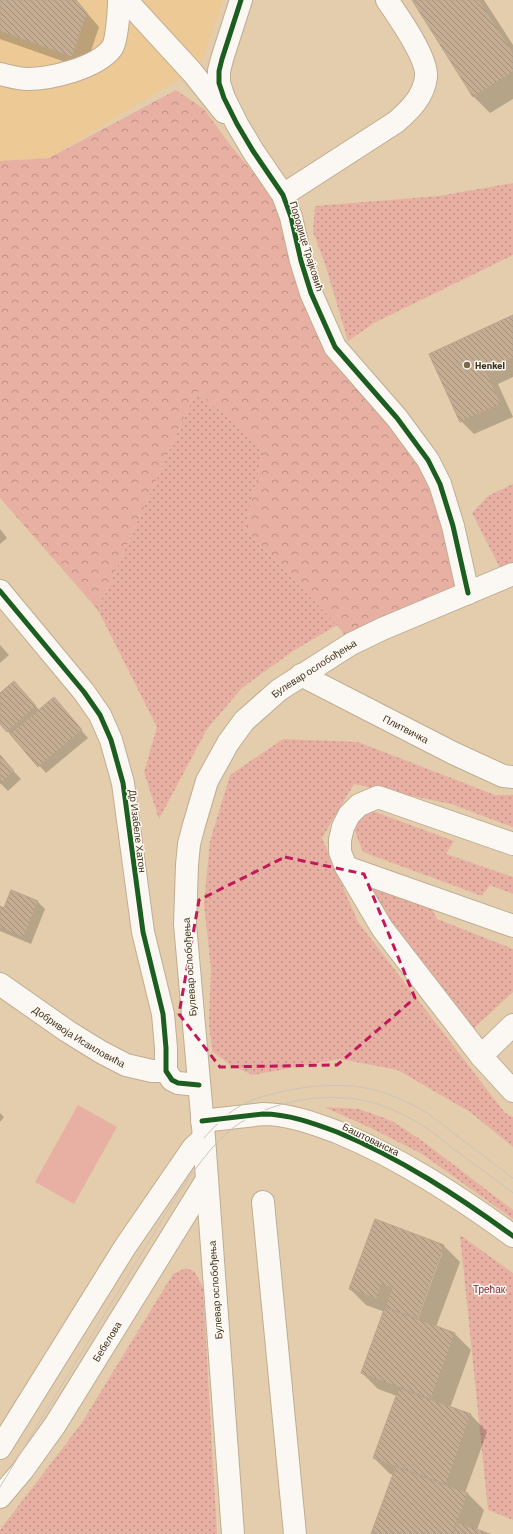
<svg xmlns="http://www.w3.org/2000/svg" width="513" height="1534" font-family="Barlow,sans-serif">
<style>
.built{fill:#ecc995}
.green{fill:url(#green-dots)}
.forest{fill:url(#forest-crowns)}
.pitch{fill:#e8b0a3}
.shadow{fill:#0003;fill-rule:evenodd}
.building{fill:url(#building-back-hatch);stroke:#b7a38c}
.lines{fill:none;stroke-linecap:round;stroke-linejoin:round}
.minor-casing{stroke:#bfad93;stroke-width:24}
.major-casing{stroke:#bfad93;stroke-width:24}
.minor{stroke:#fbf8f3;stroke-width:22}
.major{stroke:#fbf8f3;stroke-width:22}
.tram{stroke:#cac4ba;stroke-width:1}
.cycleway-casing{stroke:#fdf9f3;stroke-width:8}
.cycleway{stroke:#1b5e20;stroke-width:5}
.marked{fill:none;stroke:#c2185b;stroke-width:3;stroke-dasharray:8 5;stroke-linejoin:round}
.poi-dot{fill:#7a684c;stroke:#fdf9f3;stroke-width:1.5}
.labels{text-anchor:middle;dominant-baseline:central;stroke-width:3;stroke-linejoin:round;paint-order:stroke}
.street-label{font-size:10px;fill:#413119;stroke:#fdf9f3}
.poi-label{font-size:10px;font-weight:bold;fill:#413119;stroke:#fdf9f3;text-anchor:start}
.park-label{font-size:10px;fill:#8e2234;stroke:#fdf9f3}
</style>
<defs>
<pattern id="green-dots" width="8" height="8" patternUnits="userSpaceOnUse"><rect width="8" height="8" fill="#e8b0a3"/><path d="M2 2h.1M6 6h.1" fill="none" stroke="#be9084" stroke-width="1.8" stroke-linecap="round"/></pattern>
<pattern id="forest-crowns" width="20" height="18" patternUnits="userSpaceOnUse"><rect width="20" height="18" fill="#e8b0a3"/><path d="M2 6a3 3 0 1 1 6 0M12 15a3 3 0 1 1 6 0" fill="none" stroke="#be9084"/></pattern>
<pattern id="building-back-hatch" width="6" height="6" patternUnits="userSpaceOnUse"><rect width="6" height="6" fill="#c5ad93"/><path d="M-1 5l2 2M0 0l6 6M5-1l2 2" fill="none" stroke="#a28d77"/></pattern>
</defs>
<rect width="100%" height="100%" fill="#e4cdac"/>
<path class="built" d="M 0,0 L 223,0 L 202,61 L 192,72 L 49,158 L 0,161 Z"/>
<path class="green" d="M 513,183 L 513,255 L 374,323 L 348,341 L 325,264 L 313,232 L 315,206 L 439,196 Z
M 196,391 L 264,448 L 245,529 L 337,625 L 293,651 L 242,688 L 207,729 L 159,819 L 144,772 L 157,727 L 98,610 Z
M 513,484 L 513,566 L 501,570 L 472,513 L 488,496 Z
M 283,739 L 358,742 L 495,795 L 513,795 L 513,827 L 451,804 L 354,784 L 322,838 L 358,922 L 505,1113 L 513,1117 L 513,1147 L 470,1112 L 398,1070 L 340,1059 L 253,1075 L 230,1065 L 212,1051 L 209,1023 L 211,968 L 204,904 L 210,841 L 230,775 Z
M 375,812 L 454,841 L 446,854 L 513,877 L 513,894 L 490,885 L 482,896 L 363,852 L 356,834 L 354,823 L 361,814 Z
M 359,877 L 427,900 L 437,919 L 513,949 L 513,992 L 473,1029 L 407,946 Z
M 324,1107 L 359,1109 L 392,1121 L 421,1140 L 513,1210 L 513,1219 L 422,1154 L 371,1128 Z
M 460,1235 L 513,1273 L 513,1520 L 488,1510 Z
M 186,1268 L 195,1272 L 203,1288 L 217,1534 L 0,1534 L 0,1530 L 81,1424 L 173,1274 Z"/>
<path class="forest" d="M 176,90 L 204,109 L 231,146 L 277,201 L 331,340 L 411,437 L 468,593 L 351,644 L 337,625 L 245,529 L 264,448 L 196,391 L 98,610 L 0,498 L 0,161 L 49,158 Z"/>
<path class="pitch" d="M 78,1105 L 117,1127 L 74,1204 L 35,1182 Z"/>
<path class="shadow" d="M 0,0 L 76,0 L 99,27 L 85,69 L 0,39 Z
M 413,0 L 484,0 L 513,45 L 513,99 L 490,113 L 474,97 Z
M 513,316 L 513,377 L 498,384 L 513,417 L 474,434 L 461,421 Z
M 0,529 L 7,538 L 0,544 Z
M 0,645 L 9,655 L 0,663 Z
M 21,689 L 40,711 L 54,699 L 88,738 L 46,773 L 0,723 L 0,695 Z
M 0,757 L 21,779 L 8,791 L 0,783 Z
M 12,891 L 38,902 L 45,909 L 31,944 L 0,931 L 0,907 L 5,909 Z
M 0,1113 L 4,1117 L 0,1122 Z
M 444,1246 L 460,1262 L 436,1327 L 455,1334 L 471,1350 L 450,1408 L 471,1415 L 487,1432 L 465,1493 L 468,1494 L 484,1510 L 477,1530 L 487,1534 L 372,1534 L 394,1475 L 390,1474 L 374,1458 L 397,1396 L 378,1389 L 362,1373 L 385,1312 L 366,1305 L 350,1289 ZM 440,1253 L 442,1253 L 416,1324 L 414,1323 Z"/>
<path class="building" d="M 0,0 L 76,0 L 87,13 L 72,57 L 0,31 Z
M 412,0 L 479,0 L 513,53 L 513,72 L 473,97 Z
M 513,315 L 513,358 L 486,371 L 501,404 L 460,422 L 429,354 Z
M 14,681 L 36,706 L 7,732 L 0,724 L 0,693 Z
M 54,697 L 82,730 L 38,767 L 10,734 Z
M 0,755 L 14,771 L 0,784 Z
M 11,890 L 38,901 L 24,937 L 0,928 L 0,906 L 4,908 Z
M 375,1219 L 444,1245 L 417,1319 L 385,1307 L 392,1288 L 382,1284 L 377,1299 L 349,1289 Z
M 385,1307 L 455,1333 L 431,1399 L 361,1373 Z
M 399,1388 L 471,1414 L 446,1485 L 373,1458 Z
M 396,1466 L 468,1493 L 453,1534 L 371,1534 Z
M 457,1522 L 490,1534 L 453,1534 Z"/>
<g class="lines">
<defs>
<g id="minor">
<path d="M 126,0 L 192,72 L 224,112"/>
<path d="M 241,0 L 222,59 L 219,71 L 219,83 L 224,98 L 237,124 L 253,151 L 283,195 L 291,217 L 301,261 L 311,293 L 335,347 L 397,418 L 428,460 L 440,484 L 453,526 L 468,593"/>
<path d="M 0,74 C 9,76 18,79 27,79 C 51,79 97,68 112,48 C 117,41 119,10 119,0"/>
<path d="M 283,195 L 396,122 C 410,110 424,96 426,77 C 428,58 398,16 387,0"/>
<path d="M 0,591 L 84,692 L 100,715 L 111,740 L 123,783 L 143,932 L 163,1014 L 166,1048 L 166,1071 L 172,1080 L 178,1083 L 199,1085"/>
<path id="s1" d="M 301,675 L 453,753 L 503,776 L 513,777"/>
<path d="M 513,844 L 378,797 L 359,805 L 349,815 L 343,827 L 340,840 L 340,852 L 346,867 L 382,928 L 481,1056 L 513,1091"/>
<path d="M 346,867 L 513,926"/>
<path id="s2" d="M 0,984 L 67,1031 L 101,1052 L 126,1065 L 152,1071 L 166,1071"/>
<path d="M 481,1056 L 513,1025"/>
<path d="M 202,1121 L 263,1114 C 288,1114 313,1123 337,1132 C 400,1158 458,1196 513,1236"/>
<path d="M 263,1202 L 295,1534"/>
<path d="M 0,1448 L 125,1247 L 193,1148 L 204,1138"/>
<path id="s3" d="M 0,1497 L 22,1471 L 55,1425 L 206,1181"/>
</g>
<g id="major">
<path id="s4" d="M 233,1534 L 204,1138 L 185,924 L 187,865 L 189,844 L 194,825 L 207,781 L 228,743 L 244,721 L 279,690 L 351,644 L 382,629 L 513,574"/>
</g>
</defs>
<use href="#minor" class="minor-casing"/>
<use href="#major" class="major-casing"/>
<use href="#minor" class="minor"/>
<use href="#major" class="major"/>
<path class="tram" d="M 204,1138 C 214,1127 223,1117 235,1109 C 252,1098 271,1094 290,1090 C 344,1080 380,1085 427,1113 L 513,1178
M 0,1487 L 176,1197 C 193,1172 210,1146 234,1127 C 271,1100 326,1091 371,1102 C 389,1107 407,1116 423,1126 C 433,1132 443,1140 452,1148 C 473,1163 493,1178 513,1193"/>
<defs>
<path id="cycleway" d="M 241,0 L 222,59 L 219,71 L 219,83 L 224,98 L 237,124 L 253,151 L 283,195 L 291,217 L 301,261 L 311,293 L 335,347 L 397,418 L 428,460 L 440,484 L 453,526 L 468,593
M 0,591 L 84,692 L 100,715 L 111,740 L 123,783 L 143,932 L 163,1014 L 166,1048 L 166,1071 L 172,1080 L 178,1083 L 199,1085
M 202,1121 L 263,1114 C 288,1114 313,1123 337,1132 C 400,1158 458,1196 513,1236"/>
</defs>
<use href="#cycleway" class="cycleway-casing"/>
<use href="#cycleway" class="cycleway"/>
</g>
<path class="marked" d="M 285,857 L 364,874 L 415,998 L 337,1065 L 220,1067 L 179,1014 L 199,900 Z"/>
<circle class="poi-dot" cx="467" cy="365" r="4"/>
<g class="labels">
<g class="street-label">
<text transform="translate(307 246) rotate(73)">Породице Трајковић</text>
<text stroke="none"><textPath href="#s4" startOffset="916">Булевар ослобођења</textPath></text>
<text stroke="none"><textPath href="#s1" startOffset="118">Плитвичка</textPath></text>
<text transform="translate(138 831) rotate(83)">Др Изабеле Хатон</text>
<text transform="translate(189 967) rotate(-94)">Булевар ослобођења</text>
<text stroke="none"><textPath href="#s2" startOffset="95">Добривоја Исаиловића</textPath></text>
<text transform="translate(371 1139) rotate(26)">Баштованска</text>
<text transform="translate(215 1290) rotate(-94)">Булевар ослобођења</text>
<text stroke="none"><textPath href="#s3" startOffset="189">Бебелова</textPath></text>
</g>
<g class="poi-label">
<text x="475" y="365">Henkel</text>
</g>
<g class="park-label">
<text x="489" y="1289">Трећак</text>
</g>
</g>
</svg>
